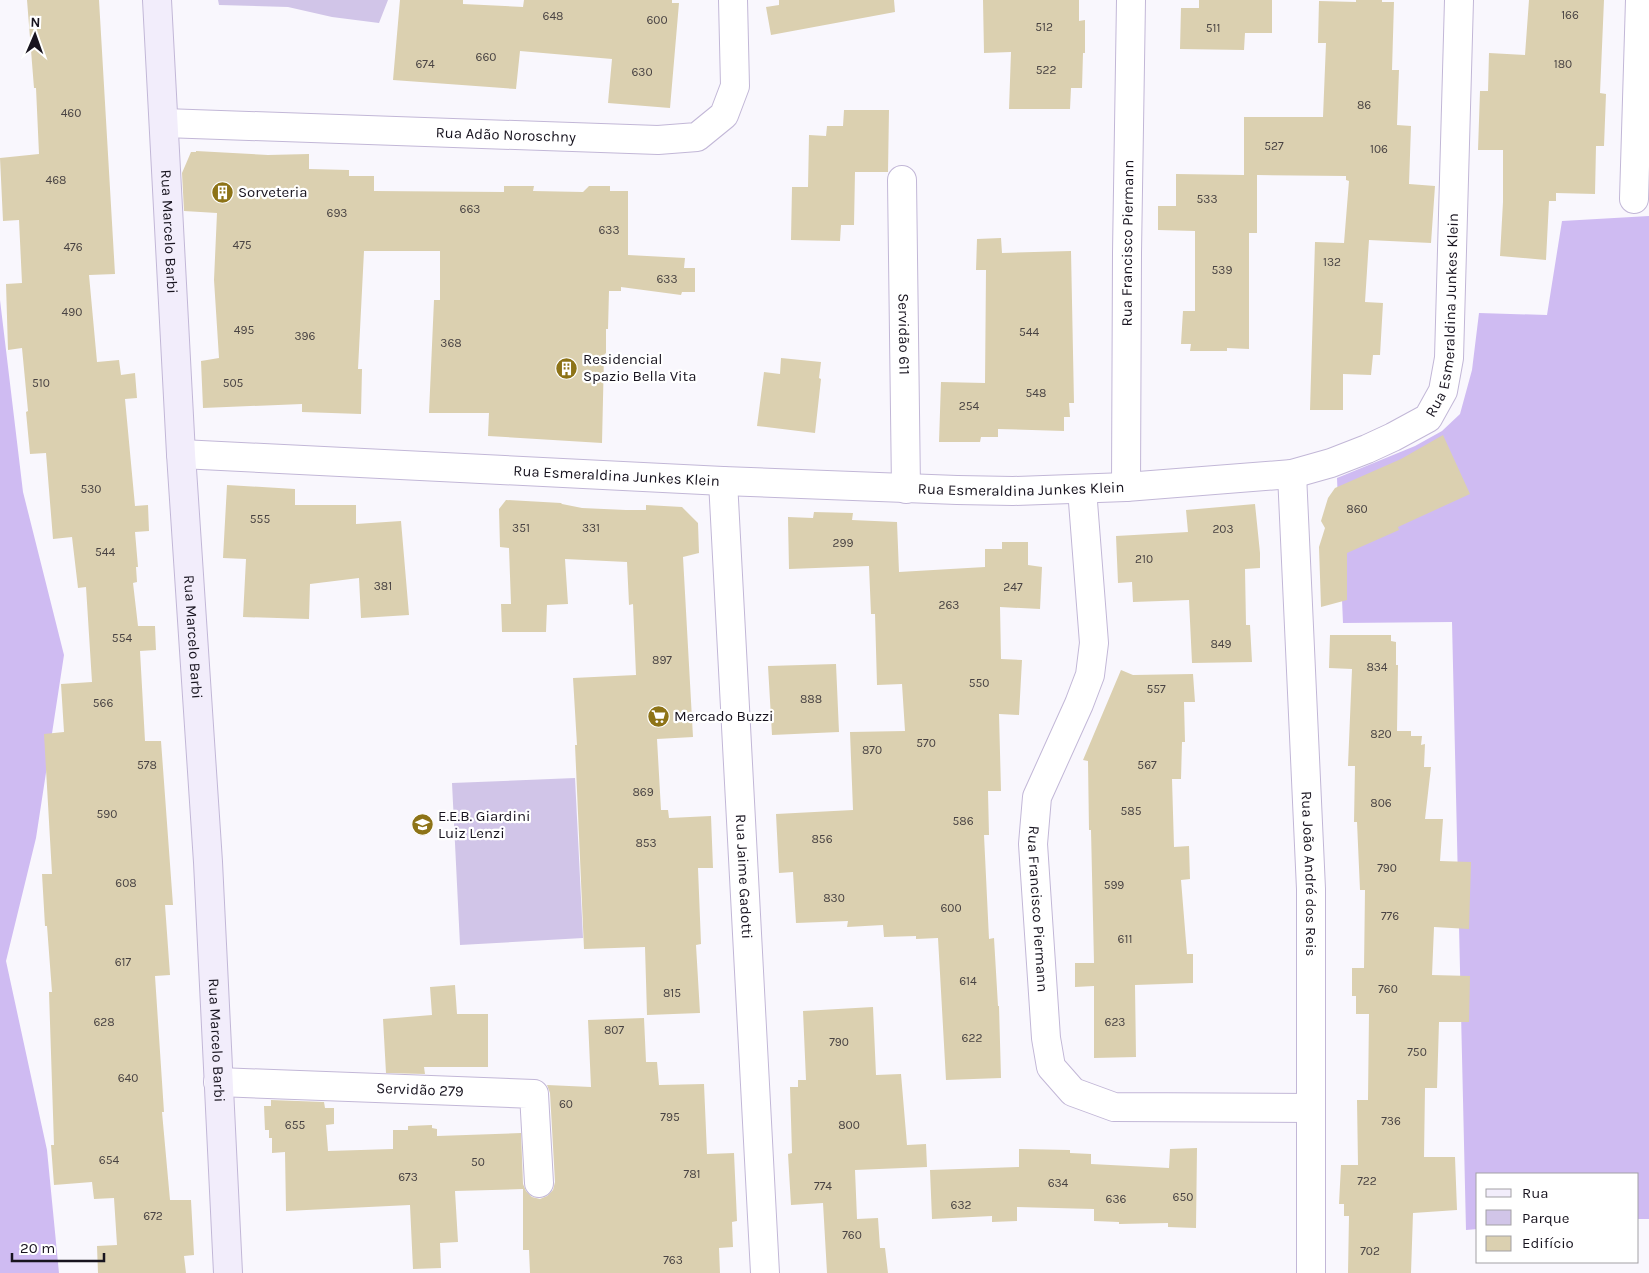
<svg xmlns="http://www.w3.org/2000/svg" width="1649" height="1273" font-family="Karla,sans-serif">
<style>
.green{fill:#d1c5e8}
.forest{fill:#cfbbf2}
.building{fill:#dbd0b0}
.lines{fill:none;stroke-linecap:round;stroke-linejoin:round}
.street-casing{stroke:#c2b7d7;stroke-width:30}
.secondary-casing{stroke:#c2b7d7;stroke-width:30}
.street{stroke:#fff;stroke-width:28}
.secondary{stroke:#f2edfb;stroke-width:28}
.labels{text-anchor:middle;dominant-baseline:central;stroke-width:4.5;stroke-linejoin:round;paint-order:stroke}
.number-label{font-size:12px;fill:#494343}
.street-label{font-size:15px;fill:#18141f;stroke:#fff}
.poi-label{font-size:15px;fill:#18141f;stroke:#fff;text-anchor:start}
</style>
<rect width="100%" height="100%" fill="#f9f7fd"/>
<path class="green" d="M 218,0 L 388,0 L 379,23 L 332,17 L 288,7 L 219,5 Z
M 575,778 L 583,938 L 460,945 L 452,783 Z"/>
<path class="forest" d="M 1649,216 L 1649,1219 L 1638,1219 L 1638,1174 L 1478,1174 L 1478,1229 L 1466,1230 L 1452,622 L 1343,623 L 1337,478 L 1415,446 L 1442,431 L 1460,414 L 1472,370 L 1479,313 L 1547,315 L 1562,221 Z
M 0,300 L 23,492 L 64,655 L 36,838 L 6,961 L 47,1150 L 59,1273 L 0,1273 Z"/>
<path class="building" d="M 27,0 L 99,0 L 115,274 L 89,275 L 97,362 L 119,360 L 121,375 L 135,373 L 137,398 L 125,399 L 135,506 L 148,505 L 149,531 L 135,532 L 138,567 L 136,567 L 137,582 L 133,583 L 138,626 L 155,626 L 156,650 L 140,651 L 145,741 L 161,741 L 173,905 L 165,905 L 170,975 L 155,976 L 164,1112 L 162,1112 L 170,1200 L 191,1200 L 194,1255 L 184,1256 L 186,1273 L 98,1273 L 97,1246 L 117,1245 L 114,1198 L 94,1199 L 92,1182 L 54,1185 L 51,1145 L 54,1145 L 49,992 L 52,992 L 47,926 L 45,926 L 42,874 L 52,874 L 44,734 L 64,732 L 61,684 L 92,682 L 86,587 L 78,588 L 72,537 L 53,539 L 46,453 L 30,454 L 26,412 L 28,411 L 22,348 L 8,350 L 6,284 L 22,283 L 19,220 L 3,221 L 0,158 L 39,154 L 36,88 L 34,88 Z
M 400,0 L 463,0 L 463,4 L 523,7 L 524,0 L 672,0 L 672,3 L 679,3 L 670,108 L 608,103 L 612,59 L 520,51 L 516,89 L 393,80 Z
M 779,0 L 894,0 L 895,12 L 771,35 L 766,7 L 779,5 Z
M 983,0 L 1079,0 L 1079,21 L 1085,20 L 1085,53 L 1083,53 L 1082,88 L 1071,88 L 1070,109 L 1009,109 L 1011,52 L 984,53 Z
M 1199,0 L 1272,0 L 1272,33 L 1245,33 L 1244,50 L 1180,49 L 1181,8 L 1199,8 Z
M 1356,0 L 1382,0 L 1382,2 L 1394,2 L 1392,70 L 1399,70 L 1397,125 L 1411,126 L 1409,184 L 1435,186 L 1431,243 L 1369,240 L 1365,302 L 1383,303 L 1380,355 L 1373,355 L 1371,375 L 1343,374 L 1343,410 L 1310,410 L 1315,242 L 1344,243 L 1349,181 L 1346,180 L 1346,176 L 1257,175 L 1257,233 L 1249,233 L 1249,349 L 1227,348 L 1227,351 L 1190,351 L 1191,344 L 1181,344 L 1183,311 L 1195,311 L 1195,231 L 1158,230 L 1158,206 L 1176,206 L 1176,174 L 1244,175 L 1244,117 L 1323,117 L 1326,43 L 1318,43 L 1319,1 L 1356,2 Z
M 1529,0 L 1604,0 L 1600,93 L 1606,94 L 1604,146 L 1596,146 L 1595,194 L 1556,193 L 1556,201 L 1549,201 L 1546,260 L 1500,256 L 1503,202 L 1503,150 L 1478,150 L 1480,91 L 1488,91 L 1489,53 L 1525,55 Z
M 844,110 L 889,110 L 888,172 L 855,172 L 854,225 L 841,225 L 840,241 L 791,240 L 792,187 L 808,187 L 809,135 L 826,136 L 827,126 L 843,126 Z
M 196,151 L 268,155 L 309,154 L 309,169 L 349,170 L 349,176 L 374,176 L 374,191 L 504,192 L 504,186 L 534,186 L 533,191 L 583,192 L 589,186 L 610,186 L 610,191 L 628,191 L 628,255 L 685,258 L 684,268 L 695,268 L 695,292 L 682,292 L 681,295 L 621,287 L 621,291 L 609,291 L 608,329 L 606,329 L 606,353 L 604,355 L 602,443 L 488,436 L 489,413 L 429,413 L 434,300 L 440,300 L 440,251 L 364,251 L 358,369 L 362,369 L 361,414 L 302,412 L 302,404 L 203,408 L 201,361 L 219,358 L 214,280 L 217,213 L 184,211 L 182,173 L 191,152 L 196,152 Z
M 1001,238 L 1002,253 L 1071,251 L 1074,403 L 1069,403 L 1070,417 L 1064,417 L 1064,431 L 998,429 L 998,437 L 981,437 L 980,442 L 939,442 L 941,382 L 985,383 L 986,270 L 976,270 L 977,239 Z
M 781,358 L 821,362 L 819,378 L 821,379 L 815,433 L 757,426 L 764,372 L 780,374 Z
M 1443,435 L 1470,494 L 1398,527 L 1399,530 L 1347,553 L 1347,600 L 1321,607 L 1319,547 L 1325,528 L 1321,521 L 1328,498 L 1335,488 L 1401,459 Z
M 227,485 L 295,489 L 295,505 L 356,505 L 356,524 L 401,521 L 409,615 L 361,618 L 359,578 L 310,584 L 309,619 L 243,617 L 246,559 L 223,558 Z
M 506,500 L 561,503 L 562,504 L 582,508 L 626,510 L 646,510 L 646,505 L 682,507 L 698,523 L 699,553 L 683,557 L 693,737 L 657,739 L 661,810 L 668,810 L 669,818 L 711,816 L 713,868 L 698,868 L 701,944 L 696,945 L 700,1013 L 647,1015 L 645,947 L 584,949 L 575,745 L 577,745 L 573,678 L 636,675 L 633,604 L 629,605 L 627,562 L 565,559 L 568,604 L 547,605 L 546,632 L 502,632 L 501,604 L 511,604 L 509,548 L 500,547 L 499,509 Z
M 1255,504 L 1260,553 L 1260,568 L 1245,569 L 1246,625 L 1250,625 L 1252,662 L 1192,663 L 1189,600 L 1133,602 L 1132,582 L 1118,583 L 1116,536 L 1188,532 L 1186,510 Z
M 814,512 L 853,513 L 852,520 L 897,522 L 899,572 L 985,567 L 985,549 L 1002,549 L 1002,542 L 1028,542 L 1028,565 L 1042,567 L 1040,609 L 1000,607 L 1001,659 L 1022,660 L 1019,715 L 999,714 L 1001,791 L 988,791 L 989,835 L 984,835 L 989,939 L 994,938 L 998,1006 L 999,1006 L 1001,1078 L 946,1080 L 938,938 L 916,939 L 916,936 L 884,937 L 883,925 L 847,927 L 848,921 L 796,923 L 793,872 L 779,873 L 776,814 L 853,810 L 850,732 L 905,731 L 902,684 L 877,685 L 875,614 L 871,614 L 869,566 L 789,569 L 788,517 L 813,518 Z
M 1330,635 L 1391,635 L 1391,641 L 1396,642 L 1396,665 L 1398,665 L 1397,731 L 1411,731 L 1411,736 L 1422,736 L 1421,745 L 1425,744 L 1424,767 L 1431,767 L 1425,819 L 1443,819 L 1440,861 L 1471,862 L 1469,929 L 1434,927 L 1432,975 L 1470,976 L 1469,1022 L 1439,1022 L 1437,1088 L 1425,1088 L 1424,1157 L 1455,1157 L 1457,1210 L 1413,1213 L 1411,1273 L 1348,1273 L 1349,1216 L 1344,1216 L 1344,1204 L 1339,1204 L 1341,1165 L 1358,1165 L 1357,1100 L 1368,1100 L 1369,1014 L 1356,1014 L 1356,996 L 1352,996 L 1352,968 L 1364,968 L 1365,890 L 1360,890 L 1357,822 L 1354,822 L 1355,766 L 1348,766 L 1352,669 L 1329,668 Z
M 836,664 L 839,732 L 772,735 L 768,666 Z
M 1121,670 L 1133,675 L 1193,674 L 1195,702 L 1184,702 L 1185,742 L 1182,742 L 1181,779 L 1172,779 L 1174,847 L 1189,846 L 1190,879 L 1181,880 L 1187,954 L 1193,954 L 1193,983 L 1135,985 L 1136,1057 L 1094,1058 L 1094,986 L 1075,987 L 1075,963 L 1094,963 L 1091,830 L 1089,830 L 1088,761 L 1083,760 Z
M 455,985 L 457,1014 L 488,1014 L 488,1067 L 424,1067 L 425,1074 L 386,1073 L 383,1019 L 432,1015 L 430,987 Z
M 873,1007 L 876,1075 L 901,1074 L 907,1145 L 926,1144 L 927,1167 L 855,1170 L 857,1219 L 878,1218 L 880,1248 L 885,1248 L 888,1273 L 827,1273 L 823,1203 L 791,1205 L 788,1154 L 792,1153 L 790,1087 L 798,1087 L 798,1080 L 806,1080 L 803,1011 Z
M 644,1018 L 646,1062 L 657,1062 L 659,1085 L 704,1084 L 707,1154 L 734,1153 L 737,1221 L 732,1222 L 733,1247 L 719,1248 L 720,1273 L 530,1273 L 529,1250 L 523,1250 L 523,1189 L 455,1191 L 458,1242 L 440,1243 L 441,1268 L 413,1269 L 410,1205 L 286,1211 L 285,1152 L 272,1153 L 272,1138 L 269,1138 L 269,1130 L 265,1130 L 264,1106 L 271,1106 L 271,1100 L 324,1102 L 325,1108 L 334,1108 L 334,1124 L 326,1125 L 328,1151 L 393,1149 L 393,1130 L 408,1130 L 408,1126 L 432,1125 L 432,1128 L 437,1129 L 437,1136 L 521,1133 L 523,1184 L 526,1191 L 532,1197 L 540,1199 L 547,1196 L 553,1190 L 555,1182 L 550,1093 L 547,1085 L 591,1087 L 588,1020 Z
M 1197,1148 L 1196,1228 L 1168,1227 L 1168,1223 L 1119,1224 L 1119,1222 L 1094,1221 L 1094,1209 L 1017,1207 L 1017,1221 L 992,1222 L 992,1216 L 932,1219 L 930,1170 L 1019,1167 L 1019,1149 L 1070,1150 L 1070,1153 L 1091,1154 L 1091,1164 L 1169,1168 L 1170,1149 Z"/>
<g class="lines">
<defs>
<g id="street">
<path id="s1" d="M 164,123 L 658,140 L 697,137 L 724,115 L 735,86 L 733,0"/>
<path id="s2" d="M 902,180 L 906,489"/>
<path d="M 1634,199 L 1640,0"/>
<path id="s3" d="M 181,454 L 723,481 L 957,490 L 1013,491 L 1126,487 L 1292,474 L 1331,463 L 1367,449 L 1393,437 L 1428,418 L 1443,391 L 1449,358 L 1459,0"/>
<path id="s4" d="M 1292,474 L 1311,889 L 1311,1273"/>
<path id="s5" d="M 723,481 L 765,1273"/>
<path id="s6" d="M 1126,487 L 1127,253 L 1131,0"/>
<path id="s7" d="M 1082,489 L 1094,643 L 1090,675 L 1079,704 L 1037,797 L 1033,844 L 1046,1038 L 1051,1067 L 1073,1092 L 1114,1107 L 1311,1108"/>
<path id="s8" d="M 218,1082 L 534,1094 L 539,1183"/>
</g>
<g id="secondary">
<path id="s9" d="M 157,0 L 181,454 L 208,862 L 228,1273"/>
</g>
</defs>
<use href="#street" class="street-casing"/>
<use href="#secondary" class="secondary-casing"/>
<use href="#street" class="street"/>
<use href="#secondary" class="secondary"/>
</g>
<defs>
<symbol id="building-disc" viewBox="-11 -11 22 22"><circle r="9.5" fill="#8d7317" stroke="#fff"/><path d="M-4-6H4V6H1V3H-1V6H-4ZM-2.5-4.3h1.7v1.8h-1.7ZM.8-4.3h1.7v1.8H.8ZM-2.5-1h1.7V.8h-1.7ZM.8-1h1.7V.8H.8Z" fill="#fff"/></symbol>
<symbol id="supermarket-disc" viewBox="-11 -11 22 22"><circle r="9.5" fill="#8d7317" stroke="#fff"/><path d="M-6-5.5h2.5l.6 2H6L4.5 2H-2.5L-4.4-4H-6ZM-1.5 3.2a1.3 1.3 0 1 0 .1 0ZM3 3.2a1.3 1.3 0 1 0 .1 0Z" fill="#fff"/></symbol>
<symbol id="school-disc" viewBox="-11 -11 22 22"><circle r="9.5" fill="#8d7317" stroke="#fff"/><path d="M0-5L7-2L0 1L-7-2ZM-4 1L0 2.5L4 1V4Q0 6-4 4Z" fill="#fff"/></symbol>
</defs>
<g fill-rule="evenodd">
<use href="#building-disc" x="210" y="180" width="25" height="25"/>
<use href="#building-disc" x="554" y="356" width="25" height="25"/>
<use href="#supermarket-disc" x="646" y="704" width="25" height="25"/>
<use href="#school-disc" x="410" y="812" width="25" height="25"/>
</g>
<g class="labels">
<g class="number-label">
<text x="1570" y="15">166</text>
<text x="553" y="16">648</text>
<text x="657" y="20">600</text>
<text x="1044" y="27">512</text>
<text x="1213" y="28">511</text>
<text x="486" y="57">660</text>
<text x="425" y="64">674</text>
<text x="1563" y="64">180</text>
<text x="1046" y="70">522</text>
<text x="642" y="72">630</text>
<text x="1364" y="105">86</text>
<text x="71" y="113">460</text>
<text x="1274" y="146">527</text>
<text x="1379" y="149">106</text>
<text x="56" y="180">468</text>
<text x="1207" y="199">533</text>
<text x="470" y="209">663</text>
<text x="337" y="213">693</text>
<text x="609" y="230">633</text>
<text x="242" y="245">475</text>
<text x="73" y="247">476</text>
<text x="1332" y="262">132</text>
<text x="1222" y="270">539</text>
<text x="667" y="279">633</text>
<text x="72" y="312">490</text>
<text x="244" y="330">495</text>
<text x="1029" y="332">544</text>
<text x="305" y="336">396</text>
<text x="451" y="343">368</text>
<text x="41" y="383">510</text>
<text x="233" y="383">505</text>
<text x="1036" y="393">548</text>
<text x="969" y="406">254</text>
<text x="91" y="489">530</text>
<text x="1357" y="509">860</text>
<text x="260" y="519">555</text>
<text x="521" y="528">351</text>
<text x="591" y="528">331</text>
<text x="1223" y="529">203</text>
<text x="843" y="543">299</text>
<text x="105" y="552">544</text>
<text x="1144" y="559">210</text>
<text x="383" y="586">381</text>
<text x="1013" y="587">247</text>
<text x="949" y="605">263</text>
<text x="122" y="638">554</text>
<text x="1221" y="644">849</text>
<text x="662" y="660">897</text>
<text x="1377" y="667">834</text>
<text x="979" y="683">550</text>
<text x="1156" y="689">557</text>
<text x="811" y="699">888</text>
<text x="103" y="703">566</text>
<text x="1381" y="734">820</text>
<text x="926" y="743">570</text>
<text x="872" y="750">870</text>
<text x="147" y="765">578</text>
<text x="1147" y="765">567</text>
<text x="643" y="792">869</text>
<text x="1381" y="803">806</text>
<text x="1131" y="811">585</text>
<text x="107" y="814">590</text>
<text x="963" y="821">586</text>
<text x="822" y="839">856</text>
<text x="646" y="843">853</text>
<text x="1387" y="868">790</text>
<text x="126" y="883">608</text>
<text x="1114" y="885">599</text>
<text x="834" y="898">830</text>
<text x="951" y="908">600</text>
<text x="1390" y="916">776</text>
<text x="1125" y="939">611</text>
<text x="123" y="962">617</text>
<text x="968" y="981">614</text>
<text x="1388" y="989">760</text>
<text x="672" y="993">815</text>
<text x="104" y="1022">628</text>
<text x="1115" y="1022">623</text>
<text x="614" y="1030">807</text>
<text x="972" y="1038">622</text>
<text x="839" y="1042">790</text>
<text x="1417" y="1052">750</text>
<text x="128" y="1078">640</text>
<text x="566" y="1104">60</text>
<text x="670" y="1117">795</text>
<text x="1391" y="1121">736</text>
<text x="295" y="1125">655</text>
<text x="849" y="1125">800</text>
<text x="109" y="1160">654</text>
<text x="478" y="1162">50</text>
<text x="692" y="1174">781</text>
<text x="408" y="1177">673</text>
<text x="1367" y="1181">722</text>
<text x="1058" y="1183">634</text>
<text x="823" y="1186">774</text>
<text x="1183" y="1197">650</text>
<text x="1116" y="1199">636</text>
<text x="961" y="1205">632</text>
<text x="153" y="1216">672</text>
<text x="852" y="1235">760</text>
<text x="1370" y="1251">702</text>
<text x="673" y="1260">763</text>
</g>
<g class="street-label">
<text stroke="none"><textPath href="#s1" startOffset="342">Rua Adão Noroschny</textPath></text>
<text stroke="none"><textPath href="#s9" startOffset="232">Rua Marcelo Barbi</textPath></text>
<text stroke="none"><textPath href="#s6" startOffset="244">Rua Francisco Piermann</textPath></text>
<text stroke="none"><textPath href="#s3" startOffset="1366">Rua Esmeraldina Junkes Klein</textPath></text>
<text stroke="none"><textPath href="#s2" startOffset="154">Servidão 611</textPath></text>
<text stroke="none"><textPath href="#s3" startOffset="436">Rua Esmeraldina Junkes Klein</textPath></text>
<text stroke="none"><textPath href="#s3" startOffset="841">Rua Esmeraldina Junkes Klein</textPath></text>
<text stroke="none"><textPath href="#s9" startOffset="638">Rua Marcelo Barbi</textPath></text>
<text stroke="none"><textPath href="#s4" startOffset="400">Rua João André dos Reis</textPath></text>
<text stroke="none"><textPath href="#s5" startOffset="396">Rua Jaime Gadotti</textPath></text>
<text stroke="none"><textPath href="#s7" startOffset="432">Rua Francisco Piermann</textPath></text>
<text stroke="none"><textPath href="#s9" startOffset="1042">Rua Marcelo Barbi</textPath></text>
<text stroke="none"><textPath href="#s8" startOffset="202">Servidão 279</textPath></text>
</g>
<g class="poi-label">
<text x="238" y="192">Sorveteria</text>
<text x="583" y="359">Residencial<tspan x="583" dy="17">Spazio Bella Vita</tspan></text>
<text x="674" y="716">Mercado Buzzi</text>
<text x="438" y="816">E.E.B. Giardini<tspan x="438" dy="17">Luiz Lenzi</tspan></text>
</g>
</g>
<rect x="1476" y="1173" width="162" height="90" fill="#ffffff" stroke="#a3a1a5"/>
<rect x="1486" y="1189" width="25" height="8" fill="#f2edfb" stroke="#a3a1a5"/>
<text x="1522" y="1198" font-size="15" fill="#18141f">Rua</text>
<rect x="1486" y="1210" width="25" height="15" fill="#d1c5e8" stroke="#a3a1a5"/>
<text x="1522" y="1223" font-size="15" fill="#18141f">Parque</text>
<rect x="1486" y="1236" width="25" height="15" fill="#dbd0b0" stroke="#a3a1a5"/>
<text x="1522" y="1248" font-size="15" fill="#18141f">Edifício</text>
<g transform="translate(35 35) rotate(2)" stroke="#ffffff" stroke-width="4" paint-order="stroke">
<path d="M0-4L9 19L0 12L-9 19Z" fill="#18141f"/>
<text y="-8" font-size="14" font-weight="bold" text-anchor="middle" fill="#18141f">N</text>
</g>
<path d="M12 1253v8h92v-8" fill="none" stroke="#18141f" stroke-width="2.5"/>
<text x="20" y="1253" font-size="15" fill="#18141f" stroke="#ffffff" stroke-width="4" paint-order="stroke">20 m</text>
</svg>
